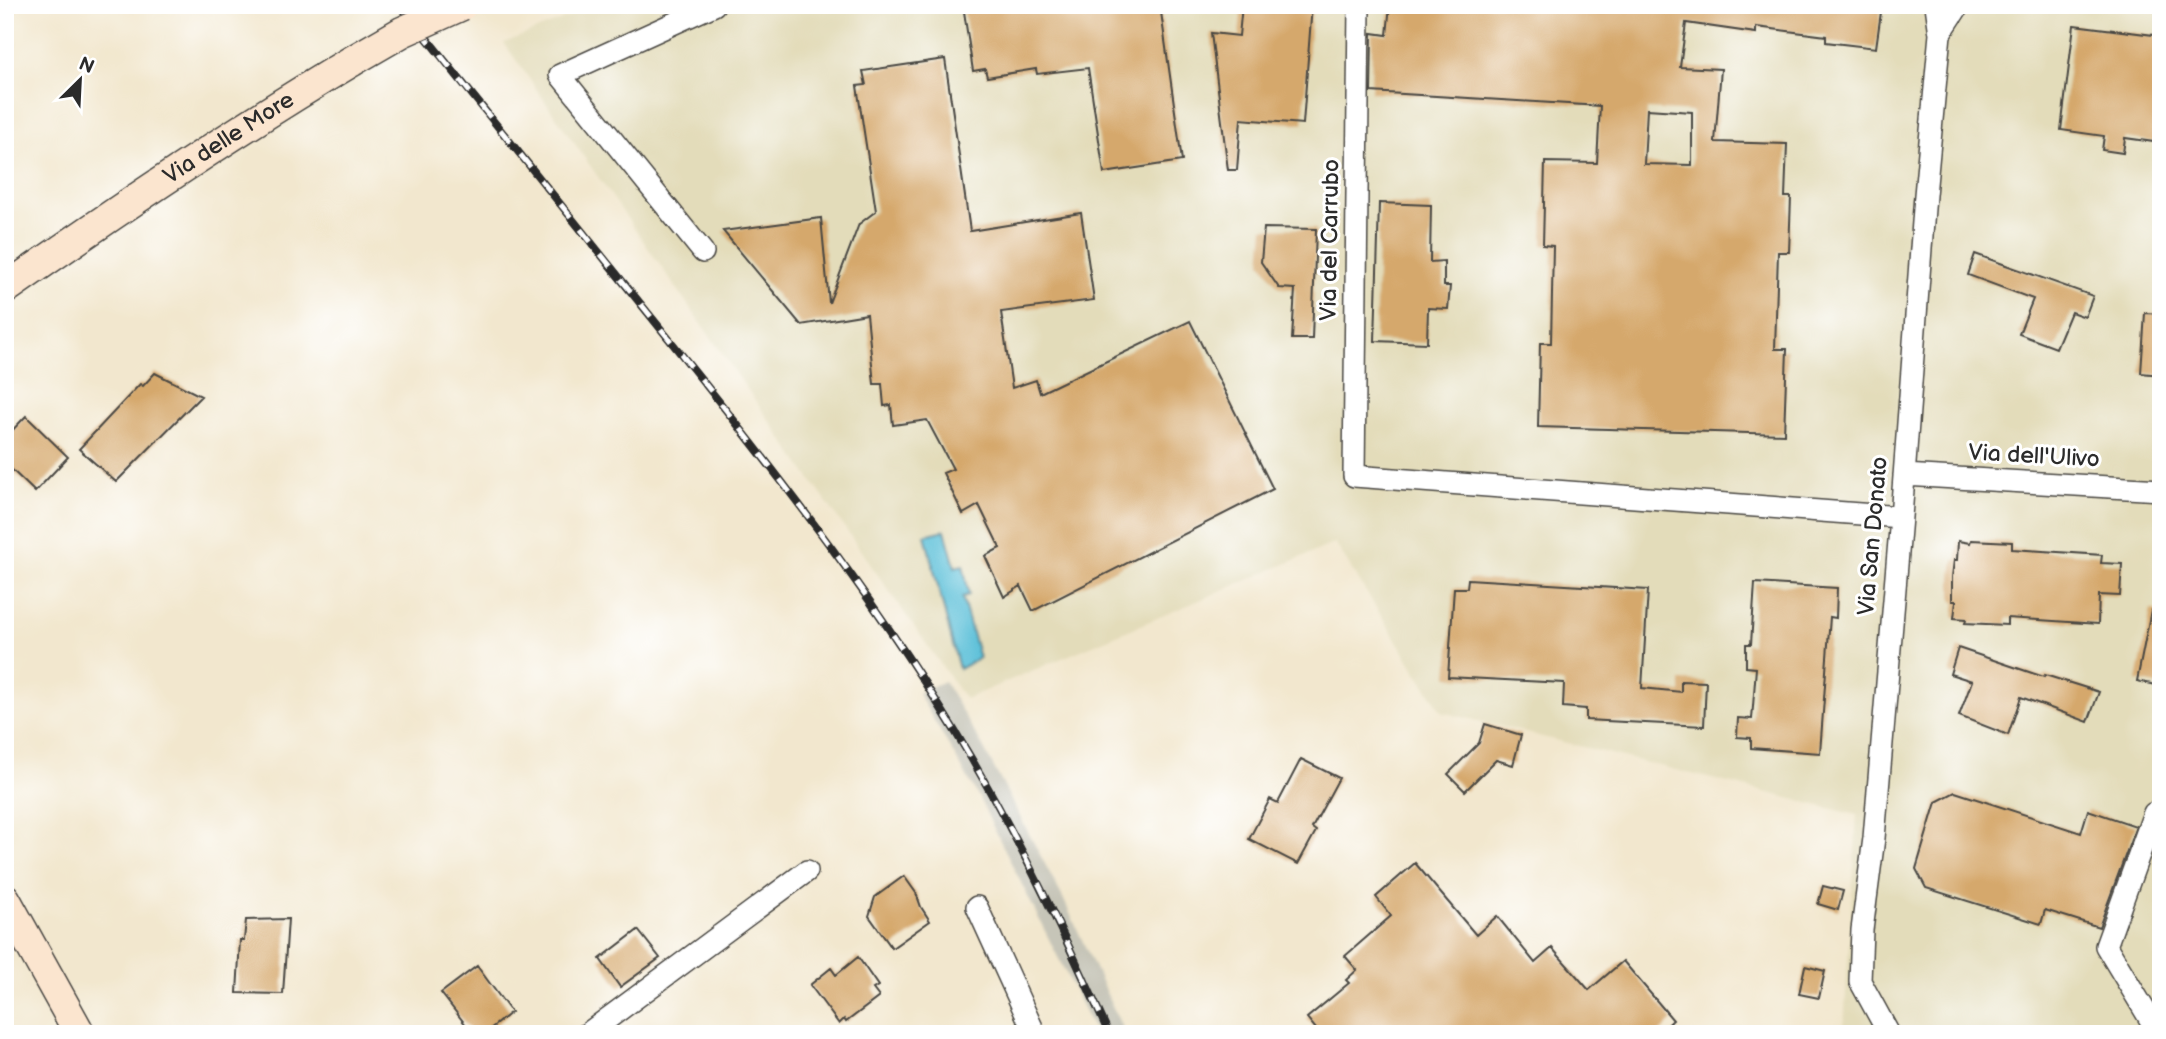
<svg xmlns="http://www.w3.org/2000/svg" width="2166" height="1039" font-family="'Balsamiq Sans',sans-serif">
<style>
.built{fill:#e3dcba}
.industrial{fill:#c6c5b8}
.water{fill:#5abfd8;stroke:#427582;stroke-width:2}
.building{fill:#d5a86c;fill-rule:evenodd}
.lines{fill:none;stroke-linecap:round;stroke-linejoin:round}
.street-casing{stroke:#494743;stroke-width:24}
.secondary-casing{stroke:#494743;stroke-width:33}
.street{stroke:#fff;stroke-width:21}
.secondary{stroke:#fbe5cf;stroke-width:30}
.rail-casing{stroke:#2b2b2b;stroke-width:8}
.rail{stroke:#fff;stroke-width:5;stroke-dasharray:16;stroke-linecap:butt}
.secondary-bridge-casing{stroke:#494743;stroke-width:33;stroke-linecap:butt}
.secondary-bridge{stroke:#fbe5cf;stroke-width:30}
.labels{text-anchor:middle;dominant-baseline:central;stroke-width:6;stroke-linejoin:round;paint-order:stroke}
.street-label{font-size:23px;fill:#2b2b2b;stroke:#fff}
</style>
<rect width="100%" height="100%" fill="#fff"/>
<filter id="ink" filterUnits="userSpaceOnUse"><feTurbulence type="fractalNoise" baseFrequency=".0143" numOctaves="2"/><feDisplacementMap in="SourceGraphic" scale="14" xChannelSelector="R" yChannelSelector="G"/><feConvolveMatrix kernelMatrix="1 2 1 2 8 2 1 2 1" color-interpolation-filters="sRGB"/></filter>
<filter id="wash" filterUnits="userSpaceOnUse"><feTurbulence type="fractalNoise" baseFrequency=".00686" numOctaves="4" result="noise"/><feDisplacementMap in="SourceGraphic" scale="28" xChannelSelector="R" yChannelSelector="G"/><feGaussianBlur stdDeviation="1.57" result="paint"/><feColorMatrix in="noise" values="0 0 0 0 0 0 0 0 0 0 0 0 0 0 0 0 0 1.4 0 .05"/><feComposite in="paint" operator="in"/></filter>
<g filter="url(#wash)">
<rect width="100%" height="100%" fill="#f2e7ce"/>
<path class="built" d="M 599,5 L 2161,5 L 2161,1034 L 1848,1034 L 1844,1026 L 1857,815 L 1442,712 L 1335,543 L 965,699 L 504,43 Z"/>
<path class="industrial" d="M 944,681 L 983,747 L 1063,898 L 1125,1034 L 1096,1034 L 977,794 L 918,693 Z"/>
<path class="water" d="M 945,530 L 955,567 L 963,565 L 969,595 L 962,597 L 979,658 L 959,669 L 925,535 Z"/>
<g id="blocks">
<path class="building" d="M 963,5 L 1160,5 L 1182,161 L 1104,173 L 1088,68 L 1037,74 L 1036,69 L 987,77 L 985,69 L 973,71 Z
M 1242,5 L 1312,5 L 1303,124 L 1241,119 L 1237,170 L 1228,170 L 1211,33 L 1239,36 Z
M 1390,5 L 1882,5 L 1876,48 L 1826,42 L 1826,36 L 1756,27 L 1756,33 L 1686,23 L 1680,67 L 1721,69 L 1715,142 L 1787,144 L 1785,197 L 1791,197 L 1789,252 L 1778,252 L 1775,349 L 1787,349 L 1784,434 L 1538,427 L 1540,343 L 1551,343 L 1553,246 L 1543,245 L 1545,162 L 1597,163 L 1600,106 L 1371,92 L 1372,33 L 1387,35 ZM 1647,109 L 1692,112 L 1692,165 L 1644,164 Z
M 2074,25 L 2161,36 L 2161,143 L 2125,138 L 2123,153 L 2102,150 L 2104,136 L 2061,130 Z
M 945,59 L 970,231 L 1081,213 L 1094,300 L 1001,312 L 1012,388 L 1036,380 L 1040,393 L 1190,321 L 1273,489 L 1033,611 L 1021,586 L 1004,597 L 985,556 L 1000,548 L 979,505 L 963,514 L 943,473 L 953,469 L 927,420 L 893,425 L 891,405 L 884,406 L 882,384 L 874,384 L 867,314 L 801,325 L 723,231 L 821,218 L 829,303 L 859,224 L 876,211 L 857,86 L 866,85 L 863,71 Z
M 1379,203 L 1431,205 L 1430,262 L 1444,261 L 1444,286 L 1450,286 L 1448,309 L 1428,308 L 1427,343 L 1375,341 Z
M 1264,228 L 1316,229 L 1312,339 L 1292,339 L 1295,289 L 1279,288 L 1261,262 Z
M 1975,254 L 2093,296 L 2085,317 L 2071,312 L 2056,348 L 2019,334 L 2033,299 L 1968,275 Z
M 2145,313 L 2161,314 L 2161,375 L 2141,373 Z
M 155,373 L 201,396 L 116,482 L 79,449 L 140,384 L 143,386 Z
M 26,416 L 68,457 L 35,492 L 5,463 L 5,438 Z
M 1971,540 L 2012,542 L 2012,549 L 2102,555 L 2101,563 L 2122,564 L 2120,596 L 2099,595 L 2098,624 L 2007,618 L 2007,625 L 1965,623 L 1966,619 L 1954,618 L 1956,601 L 1952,601 L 1952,577 L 1954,560 L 1957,560 L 1958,541 L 1970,543 Z
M 1468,579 L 1648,590 L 1642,688 L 1681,692 L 1681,681 L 1706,682 L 1704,726 L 1586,720 L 1586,709 L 1563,707 L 1564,683 L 1448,677 L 1454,588 L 1467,588 Z
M 1755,583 L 1837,588 L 1836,618 L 1830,617 L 1820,753 L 1751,748 L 1751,738 L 1737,737 L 1738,718 L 1752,719 L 1756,668 L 1746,667 L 1746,644 L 1751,644 Z
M 2151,610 L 2161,611 L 2161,686 L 2137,681 Z
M 1958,648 L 2044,677 L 2045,675 L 2099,692 L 2088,722 L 2021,697 L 2008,735 L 1959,716 L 1972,681 L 1950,674 Z
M 1485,724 L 1521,735 L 1513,765 L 1496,760 L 1465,791 L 1448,774 L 1479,743 Z
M 1301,759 L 1339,778 L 1312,828 L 1316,831 L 1298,864 L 1249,839 L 1270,799 L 1278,803 Z
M 1955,792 L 2081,833 L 2088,810 L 2136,826 L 2099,927 L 2045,910 L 2041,924 L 1926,888 L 1916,869 L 1936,802 Z
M 1415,863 L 1476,935 L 1497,916 L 1535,963 L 1552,948 L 1589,990 L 1623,961 L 1673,1020 L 1658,1034 L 1320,1034 L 1307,1018 L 1349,983 L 1346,980 L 1357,970 L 1345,956 L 1391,916 L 1376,897 Z
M 904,876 L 916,893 L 921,907 L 930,921 L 892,948 L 869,916 L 875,897 Z
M 1823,886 L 1843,891 L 1838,910 L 1818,904 Z
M 288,919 L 283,994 L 237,993 L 240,940 L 244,940 L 246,920 Z
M 638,930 L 660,958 L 620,987 L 600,959 Z
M 858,957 L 878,986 L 873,989 L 879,997 L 846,1022 L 844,1019 L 839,1024 L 810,985 L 831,968 L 836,975 Z
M 477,966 L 511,1012 L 484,1034 L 473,1034 L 441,993 Z
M 1805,966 L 1825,971 L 1819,998 L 1799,994 Z"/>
</g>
</g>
<g filter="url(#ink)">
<use href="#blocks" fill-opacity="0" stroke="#494743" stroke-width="2"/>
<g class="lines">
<defs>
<path id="street" d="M 1359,5 L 1354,476 L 1901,517
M 1940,34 L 1959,5
M 703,252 L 560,75 L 714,5
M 1904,475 L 2161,490
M 2154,813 L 2106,946 L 2159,1034
M 977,907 L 1035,1034
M 587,1034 L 807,871
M 1889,1034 L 1860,981 L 1862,930 L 1874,838 L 1901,517 L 1925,195 L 1940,34 L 1936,5"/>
<g id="secondary">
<path id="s1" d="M 5,289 C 119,209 233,132 352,61"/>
<path d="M 5,899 L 80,1034"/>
</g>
</defs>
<use href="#street" class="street-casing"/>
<use href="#secondary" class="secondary-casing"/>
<use href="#street" class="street"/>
<use href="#secondary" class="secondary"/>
<defs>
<path id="rail" d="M 400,5 C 492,120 585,234 677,349 C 782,479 886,613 971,758 C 1023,847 1067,940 1109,1034"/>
</defs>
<use href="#rail" class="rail-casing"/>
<use href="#rail" class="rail"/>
<defs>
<path id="secondary-bridge" d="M 352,61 L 402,32 L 462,5"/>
</defs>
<use href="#secondary-bridge" class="secondary-bridge-casing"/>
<use href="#secondary-bridge" class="secondary-bridge"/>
</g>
</g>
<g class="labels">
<g class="street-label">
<text stroke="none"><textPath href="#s1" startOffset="270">Via delle More</textPath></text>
<text transform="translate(1330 240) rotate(-89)">Via del Carrubo</text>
<text transform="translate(2034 456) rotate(3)">Via dell'Ulivo</text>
<text transform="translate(1873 536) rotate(-85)">Via San Donato</text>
</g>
</g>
<rect width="2166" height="1039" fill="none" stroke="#fff" stroke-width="28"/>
<g transform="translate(80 80) rotate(24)" stroke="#ffffff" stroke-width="5" paint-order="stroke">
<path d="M0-5L12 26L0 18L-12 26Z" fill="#2b2b2b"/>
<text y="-10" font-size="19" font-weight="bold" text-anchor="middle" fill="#2b2b2b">N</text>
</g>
</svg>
